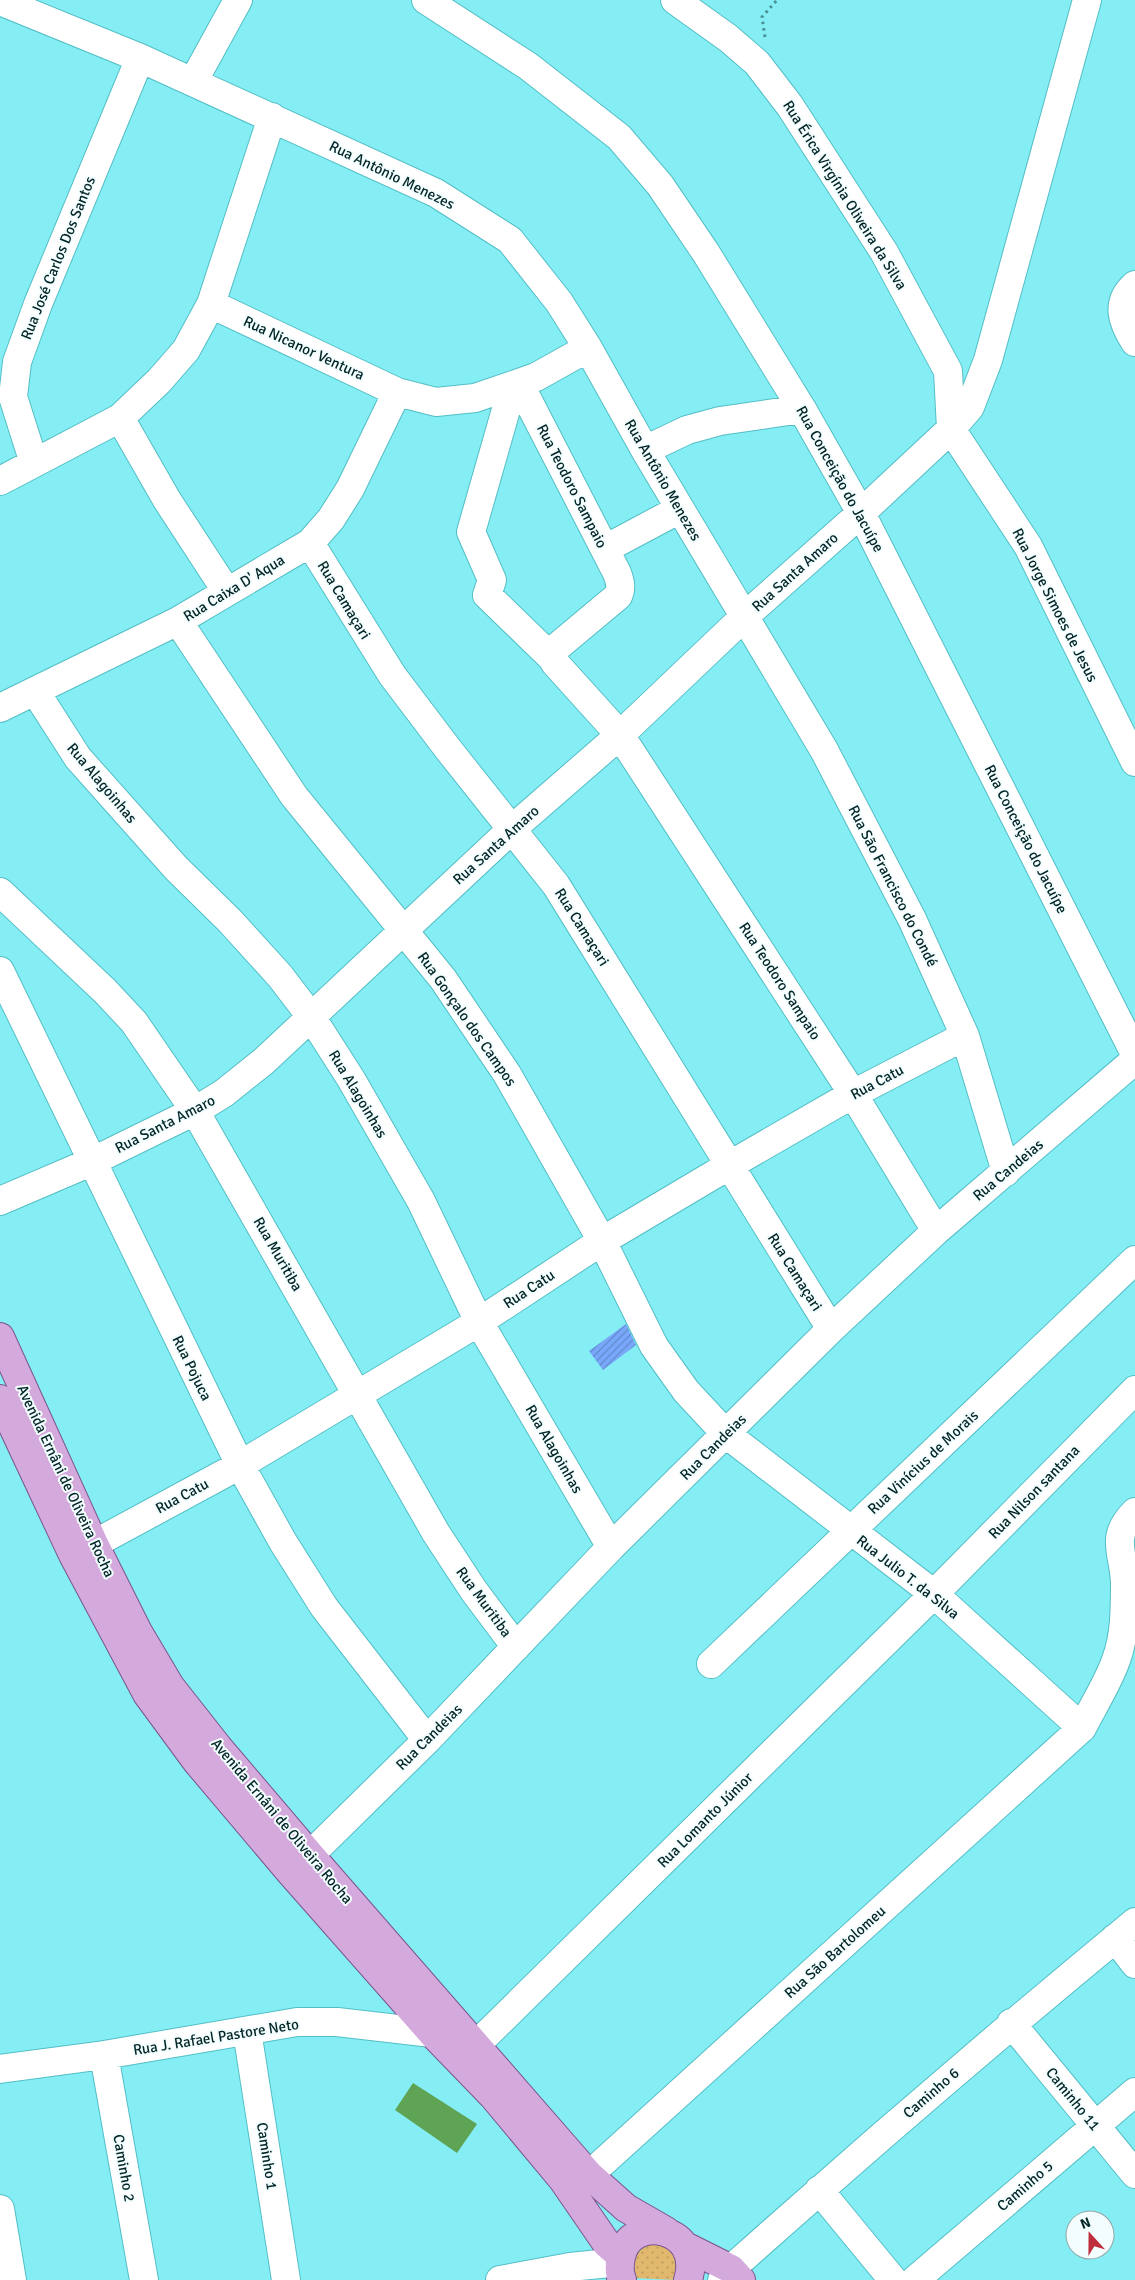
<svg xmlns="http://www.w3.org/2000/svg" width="1135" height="2280" font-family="Signika,sans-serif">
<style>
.grass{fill:url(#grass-dots)}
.water{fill:#5fa354}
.building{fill:url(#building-hatch)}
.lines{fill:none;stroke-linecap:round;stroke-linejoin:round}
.minor-casing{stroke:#53bec5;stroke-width:30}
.major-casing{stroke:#78558e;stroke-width:30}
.path{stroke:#478f94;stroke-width:3;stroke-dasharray:2.5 4;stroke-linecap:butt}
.minor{stroke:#fff;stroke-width:28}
.major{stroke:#d4a9dc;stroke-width:28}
.labels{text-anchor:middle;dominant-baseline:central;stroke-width:4;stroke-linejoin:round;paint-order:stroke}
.street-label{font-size:15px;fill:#022527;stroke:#f4fdfe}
</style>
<defs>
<pattern id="grass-dots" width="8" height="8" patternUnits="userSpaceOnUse" patternTransform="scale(1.25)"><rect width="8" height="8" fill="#e1b86e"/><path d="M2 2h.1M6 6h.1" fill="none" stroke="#bf9e5f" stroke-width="1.8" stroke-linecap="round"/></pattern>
<pattern id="building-hatch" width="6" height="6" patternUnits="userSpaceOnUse" patternTransform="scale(1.25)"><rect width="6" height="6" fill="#79a8fb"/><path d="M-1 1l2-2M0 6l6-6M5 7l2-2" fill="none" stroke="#6189cb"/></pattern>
</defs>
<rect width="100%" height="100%" fill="#85eef5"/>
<path class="grass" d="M 653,2243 L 669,2247 L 679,2260 L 676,2280 L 634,2278 C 629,2261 637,2249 653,2243 Z"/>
<path class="water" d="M 413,2083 L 477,2124 L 457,2153 L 395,2110 Z"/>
<path class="building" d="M 626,1324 L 636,1345 L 603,1370 L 589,1351 Z"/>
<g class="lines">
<defs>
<path id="minor" d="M 426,0 L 528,66 L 619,137 L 660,185 L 706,253 L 802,409 L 861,513 L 1135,1054
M 675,0 L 728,38 L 757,63 L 790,106 L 884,252 L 948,371 L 951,429
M 0,1 L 140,58 L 436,193 L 510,240 L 559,302 L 588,348 L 645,450 L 824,750 L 912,919 L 965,1036 L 1006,1172
M 193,82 L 238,0
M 1135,285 C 1115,303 1122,322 1135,342
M 211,304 L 397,392 L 436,402 L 475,398 L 519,383 L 536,377 L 588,348
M 519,383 L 617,573 C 620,581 622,588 618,596 L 557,647 L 552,658
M 513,385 L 471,532 L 492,580 L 487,595 L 552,658 L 555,663 L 620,735 L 853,1094 L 936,1231
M 120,418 L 167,500 L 227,592
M 951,429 L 1028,546 L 1135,762
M 645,450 L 687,430 L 720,421 L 802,409
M 34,463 L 13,397 L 17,362 L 38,304 L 140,58
M 0,481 L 120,418 L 159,381 L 186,350 L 211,304 L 272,117
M 310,543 L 392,675 L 448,749 L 556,885 L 831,1329
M 605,549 L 680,509
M 178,621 L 294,796 L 443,979 L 507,1074 L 602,1241 L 654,1346 L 686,1391 L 726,1434 L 934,1594 L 1082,1728
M 35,691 L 78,758 L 176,868 L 230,921 L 280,976 L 312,1018 L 351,1079 L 421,1201 L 479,1322 L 611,1547
M 0,708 L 178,621 L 310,543 L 331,519 L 350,489 L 397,392
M 0,892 L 105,991 L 134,1022 L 195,1111 L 436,1533 L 474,1591 L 516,1647
M 0,971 L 240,1465 L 283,1542 L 324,1607 L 427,1740
M 0,1201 L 91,1162 L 195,1111 L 224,1093 L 264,1061 L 512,829 L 620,735 L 744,617 L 861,513 L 951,429 L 970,407 L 988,360 L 1087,0
M 94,1544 L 240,1465 L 479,1322 L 602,1241 L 730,1165 L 853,1094 L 965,1036
M 711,1664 L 1135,1260
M 310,1855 L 427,1740 L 611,1547 L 831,1329 L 936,1231 L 1135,1060
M 1115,1938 L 1135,1964
M 1011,2023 L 1135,2174
M 247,2031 L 286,2280
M 475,2046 L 934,1594 L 1135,1390
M 104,2055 L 144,2280
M 0,2069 L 104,2055 L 297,2022 L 337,2022 L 432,2033
M 589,2175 L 1082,1728 C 1093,1706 1108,1683 1116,1660 C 1125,1636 1125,1608 1125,1583 C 1124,1552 1109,1538 1135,1512
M 819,2190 L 893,2280
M 0,2209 L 12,2280
M 500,2280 L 570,2267 L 620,2262
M 722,2280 L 731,2269 C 863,2151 998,2035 1135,1922
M 915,2280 L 1135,2092"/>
<path id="major" d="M 0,1337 L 94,1544 L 138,1632 L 170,1686 L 218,1747 L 310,1855 L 589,2175 L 626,2208 L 666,2231
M 0,1399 L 73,1555 L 147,1694 L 197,1762 L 290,1872 L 432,2033 L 493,2096 L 563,2180 L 607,2244 L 621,2256
M 685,2246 L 731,2269 L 741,2280
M 622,2280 C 619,2272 619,2265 621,2257 C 630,2212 704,2227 688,2280"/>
</defs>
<use href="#minor" class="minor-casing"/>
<use href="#major" class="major-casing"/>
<path class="path" d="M 765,37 L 762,17 L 777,0"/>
<use href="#minor" class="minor"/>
<use href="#major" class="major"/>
</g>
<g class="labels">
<g class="street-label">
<text transform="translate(392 175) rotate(26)">Rua Antônio Menezes</text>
<text transform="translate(845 195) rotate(58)">Rua Érica Virgínia Oliveira da Silva</text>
<text transform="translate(58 258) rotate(-68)">Rua José Carlos Dos Santos</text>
<text transform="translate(304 348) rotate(25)">Rua Nicanor Ventura</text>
<text transform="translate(840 479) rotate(61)">Rua Conceição do Jacuípe</text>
<text transform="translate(663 480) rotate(60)">Rua Antônio Menezes</text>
<text transform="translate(572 486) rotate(63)">Rua Teodoro Sampaio</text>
<text transform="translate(795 572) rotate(-42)">Rua Santa Amaro</text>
<text transform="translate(234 588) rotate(-31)">Rua Caixa D' Aqua</text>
<text transform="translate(344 600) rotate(59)">Rua Camaçari</text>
<text transform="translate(1055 605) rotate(63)">Rua Jorge Simoes de Jesus</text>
<text transform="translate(102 783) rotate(50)">Rua Alagoinhas</text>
<text transform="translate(1026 839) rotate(63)">Rua Conceição do Jacuípe</text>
<text transform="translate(496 845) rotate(-42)">Rua Santa Amaro</text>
<text transform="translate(893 886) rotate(63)">Rua São Francisco do Condé</text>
<text transform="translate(582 927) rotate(58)">Rua Camaçari</text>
<text transform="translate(780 981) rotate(57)">Rua Teodoro Sampaio</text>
<text transform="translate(467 1019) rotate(55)">Rua Gonçalo dos Campos</text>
<text transform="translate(877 1082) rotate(-28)">Rua Catu</text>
<text transform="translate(358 1094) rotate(59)">Rua Alagoinhas</text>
<text transform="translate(165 1124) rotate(-27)">Rua Santa Amaro</text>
<text transform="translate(1008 1170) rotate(-40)">Rua Candeias</text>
<text transform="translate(278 1254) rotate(60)">Rua Muritiba</text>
<text transform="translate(795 1272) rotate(58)">Rua Camaçari</text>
<text transform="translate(529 1289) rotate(-33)">Rua Catu</text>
<text transform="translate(192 1368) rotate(64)">Rua Pojuca</text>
<text transform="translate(713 1447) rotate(-45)">Rua Candeias</text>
<text transform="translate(554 1449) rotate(60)">Rua Alagoinhas</text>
<text transform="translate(923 1462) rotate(-43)">Rua Vinícius de Morais</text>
<text transform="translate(66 1481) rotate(65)">Avenida Ernâni de Oliveira Rocha</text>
<text transform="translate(1034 1492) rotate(-46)">Rua Nilson santana</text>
<text transform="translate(182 1496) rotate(-28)">Rua Catu</text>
<text transform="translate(908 1577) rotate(38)">Rua Julio T. da Silva</text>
<text transform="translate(484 1602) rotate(54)">Rua Muritiba</text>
<text transform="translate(429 1737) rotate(-45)">Rua Candeias</text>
<text transform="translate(705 1820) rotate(-45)">Rua Lomanto Júnior</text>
<text transform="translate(282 1821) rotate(50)">Avenida Ernâni de Oliveira Rocha</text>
<text transform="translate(835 1952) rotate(-42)">Rua São Bartolomeu</text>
<text transform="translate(216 2037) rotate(-9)">Rua J. Rafael Pastore Neto</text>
<text transform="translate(931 2093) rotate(-41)">Caminho 6</text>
<text transform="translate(1073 2099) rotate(51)">Caminho 11</text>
<text transform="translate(267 2156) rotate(81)">Caminho 1</text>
<text transform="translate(124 2168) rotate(80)">Caminho 2</text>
<text transform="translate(1025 2186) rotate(-41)">Caminho 5</text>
</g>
</g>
<g transform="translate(1090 2235) rotate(339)"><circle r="24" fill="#f4fdfe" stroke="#93a7a8"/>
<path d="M0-4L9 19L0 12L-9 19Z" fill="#bf2e3c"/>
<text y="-8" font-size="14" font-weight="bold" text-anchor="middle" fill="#022527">N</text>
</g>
</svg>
